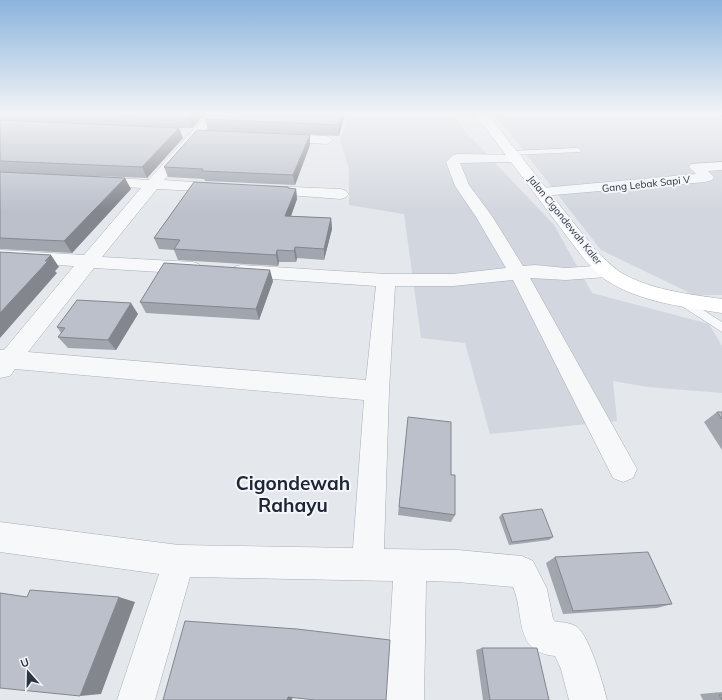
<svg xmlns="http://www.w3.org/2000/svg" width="722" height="700" font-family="Mulish,sans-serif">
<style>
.built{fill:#d2d6de}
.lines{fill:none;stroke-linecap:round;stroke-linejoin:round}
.lane-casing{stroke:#a9aeb7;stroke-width:1}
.street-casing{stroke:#a9aeb7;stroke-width:1}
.secondary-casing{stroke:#a9aeb7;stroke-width:1}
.lane{fill:#f7f8fa;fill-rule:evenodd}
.street{fill:#f7f8fa;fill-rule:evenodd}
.secondary{fill:#fff;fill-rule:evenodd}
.wall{fill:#a1a5ae}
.shaded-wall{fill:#83868d}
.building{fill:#bbc0ca;stroke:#83868d}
.labels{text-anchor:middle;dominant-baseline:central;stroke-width:4;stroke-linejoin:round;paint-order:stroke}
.far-street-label{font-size:10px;fill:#2b3445;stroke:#f4f6f9}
.near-district-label{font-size:19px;font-weight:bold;fill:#1d2536;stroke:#f4f6f9}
</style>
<rect width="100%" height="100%" fill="#e4e7ec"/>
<path class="built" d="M 380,113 L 453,113 L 463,129 L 554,225 L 592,293 L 709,324 L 722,346 L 722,393 L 648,387 L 613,381 L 617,421 L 490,434 L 465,343 L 421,338 L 404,214 L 349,205 L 349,168 L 340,141 L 348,115 Z
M 490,113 L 722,113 L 722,295 L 694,295 L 601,250 L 497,117 Z"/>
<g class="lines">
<defs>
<path id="lane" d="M 577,148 L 581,150 L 580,152 L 511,155 L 507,153 L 511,151 Z
M 681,296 L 722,322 L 722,332 L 677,303 L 676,300 Z"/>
<path id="street" d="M 208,113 L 220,113 L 164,180 L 221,184 L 226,185 L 228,188 L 226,191 L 221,192 L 157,189 L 102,257 L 193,262 L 199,264 L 202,268 L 199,272 L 193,274 L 94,268 L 28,352 L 366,380 L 376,286 L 241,277 L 234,275 L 232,271 L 234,267 L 241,265 L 386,274 L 453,274 L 506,268 L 476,217 L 455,186 L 446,162 L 453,155 L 458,154 L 521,155 L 523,158 L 521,161 L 516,162 L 460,163 L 469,185 L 492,216 L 523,266 L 535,265 L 566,268 L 607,265 L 614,267 L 616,271 L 614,275 L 607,277 L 566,280 L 530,278 L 637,469 L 633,478 L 623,482 L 613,478 L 513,280 L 453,286 L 395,286 L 389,391 L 384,549 L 458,550 L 522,556 L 533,561 L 547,589 L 553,619 L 556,622 C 563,622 571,623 577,627 C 590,637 603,684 607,700 L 569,700 L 561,669 L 555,656 C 513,652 525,614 513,587 L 458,582 L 426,581 L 424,700 L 386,700 L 393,581 L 190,577 L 155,700 L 117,700 L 159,574 L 0,552 L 0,522 L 179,545 L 353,548 L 364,400 L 15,369 L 10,376 L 0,378 L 0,350 L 4,350 L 74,266 L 0,262 L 0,250 L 84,255 L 141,188 L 97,185 L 92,184 L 90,181 L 92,178 L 97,177 L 149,180 Z
M 281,134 L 327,136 L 333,140 L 327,144 L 277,141 L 275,138 Z
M 722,162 L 722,170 L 708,171 L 714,177 L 712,180 L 705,182 L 542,196 L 537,195 L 535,192 L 537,189 L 542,188 L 696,174 L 689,167 L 691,164 Z
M 267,186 L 341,189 L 346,191 L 349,194 L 346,197 L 341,199 L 262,193 L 260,190 L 262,187 Z"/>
<path id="secondary" d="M 471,113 L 483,113 L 492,120 L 596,251 C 604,258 611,266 620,272 C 650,290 688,294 722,299 L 722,313 C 684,307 639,302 606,280 C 598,275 591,266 584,259 L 484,126 Z"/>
</defs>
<use href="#lane" class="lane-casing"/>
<use href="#street" class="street-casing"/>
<use href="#secondary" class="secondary-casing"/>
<use href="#lane" class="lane"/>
<use href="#street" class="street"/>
<use href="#secondary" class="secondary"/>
</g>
<path class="wall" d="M 0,113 L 206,113 L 192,128 L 179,128 L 183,138 L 147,178 L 96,176 L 131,189 L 72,253 L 0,249 L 0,120 L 127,126 L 0,120 Z
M 345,113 L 339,136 L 208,130 L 205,119 Z
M 310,135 L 310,145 L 295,185 L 205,181 L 204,179 L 168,177 L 164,167 Z
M 288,187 L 289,188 L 296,189 L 297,199 L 291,216 L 331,218 L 332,229 L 324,260 L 297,258 L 296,262 L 279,262 L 278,266 L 178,260 L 174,250 L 159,249 L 154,238 Z
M 273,281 L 259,320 L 146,313 L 140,302 Z
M 138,314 L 116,350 L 68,348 L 58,337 L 61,333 L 57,327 Z
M 717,412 L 722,412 L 722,450 L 704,422 Z
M 408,417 L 451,475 L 455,515 L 451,522 L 398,515 L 407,427 Z
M 502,514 L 553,537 L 549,540 L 509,545 L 499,517 Z
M 555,557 L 672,604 L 657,608 L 563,614 L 546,563 Z
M 482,648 L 549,700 L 483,700 L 476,650 Z
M 722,692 L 722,700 L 703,700 L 700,694 Z"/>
<path class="shaded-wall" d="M 194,113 L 206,113 L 192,128 L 189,118 Z
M 342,113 L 345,113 L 339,136 L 338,125 Z
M 179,128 L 183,138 L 147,178 L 142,167 Z
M 310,135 L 310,145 L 295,185 L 293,175 Z
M 125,178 L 131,189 L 72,253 L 64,241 Z
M 296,189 L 297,199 L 287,227 L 285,216 Z
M 331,218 L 332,229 L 324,260 L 324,249 Z
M 295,247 L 297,258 L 296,262 L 294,251 Z
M 277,250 L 279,262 L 278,266 L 276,255 Z
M 51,255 L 59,267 L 55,271 L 57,273 L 0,338 L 0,313 Z
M 270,270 L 273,281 L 259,320 L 256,309 Z
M 131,303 L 138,314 L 116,350 L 108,340 Z
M 119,597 L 135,602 L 101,694 L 80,696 Z
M 293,695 L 292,700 L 287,700 L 288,697 Z"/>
<path class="building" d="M 64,113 L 194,113 L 189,118 Z
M 211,113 L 342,113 L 338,125 L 205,119 Z
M 0,120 L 179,128 L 142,167 L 0,161 Z
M 197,130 L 310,135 L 293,175 L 202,171 L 203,169 L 164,167 Z
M 0,172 L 125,178 L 64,241 L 0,238 Z
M 194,182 L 288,187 L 288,188 L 296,189 L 285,216 L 331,218 L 324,249 L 295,247 L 294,251 L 277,250 L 276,255 L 174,249 L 180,240 L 154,238 Z
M 0,252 L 51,255 L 45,261 L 48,261 L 0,313 Z
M 164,263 L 270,270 L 256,309 L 140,302 Z
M 77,300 L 131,303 L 108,340 L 58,337 L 65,328 L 57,327 Z
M 717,412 L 722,412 L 722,419 Z
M 408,417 L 451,422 L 451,475 L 455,475 L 455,515 L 399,507 Z
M 542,509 L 553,537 L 512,542 L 502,514 Z
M 648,552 L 672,604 L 573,611 L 555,557 Z
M 30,590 L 119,597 L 80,696 L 0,688 L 0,593 L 27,597 Z
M 185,621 L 297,629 L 390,640 L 386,700 L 315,700 L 288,697 L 287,700 L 163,700 Z
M 482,648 L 537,648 L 549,700 L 490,700 Z
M 719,695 L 722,695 L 722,700 Z"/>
<linearGradient id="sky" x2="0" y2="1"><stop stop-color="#8bb4dd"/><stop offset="0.54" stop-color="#f3f4f6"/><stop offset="1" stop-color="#f3f4f6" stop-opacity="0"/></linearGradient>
<rect width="722" height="211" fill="url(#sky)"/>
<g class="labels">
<g class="far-street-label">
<text transform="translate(646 184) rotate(-6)">Gang Lebak Sapi V</text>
<text transform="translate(565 220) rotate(51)">Jalan Cigondewah Kaler</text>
</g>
<g class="near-district-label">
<text x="293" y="483">Cigondewah<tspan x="293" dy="22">Rahayu</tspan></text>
</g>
</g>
<g transform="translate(28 672) rotate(340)" stroke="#f4f6f9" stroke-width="3" paint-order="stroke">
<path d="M0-3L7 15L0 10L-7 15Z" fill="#2b3445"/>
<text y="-6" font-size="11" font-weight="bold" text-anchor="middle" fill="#2b3445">U</text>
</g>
</svg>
